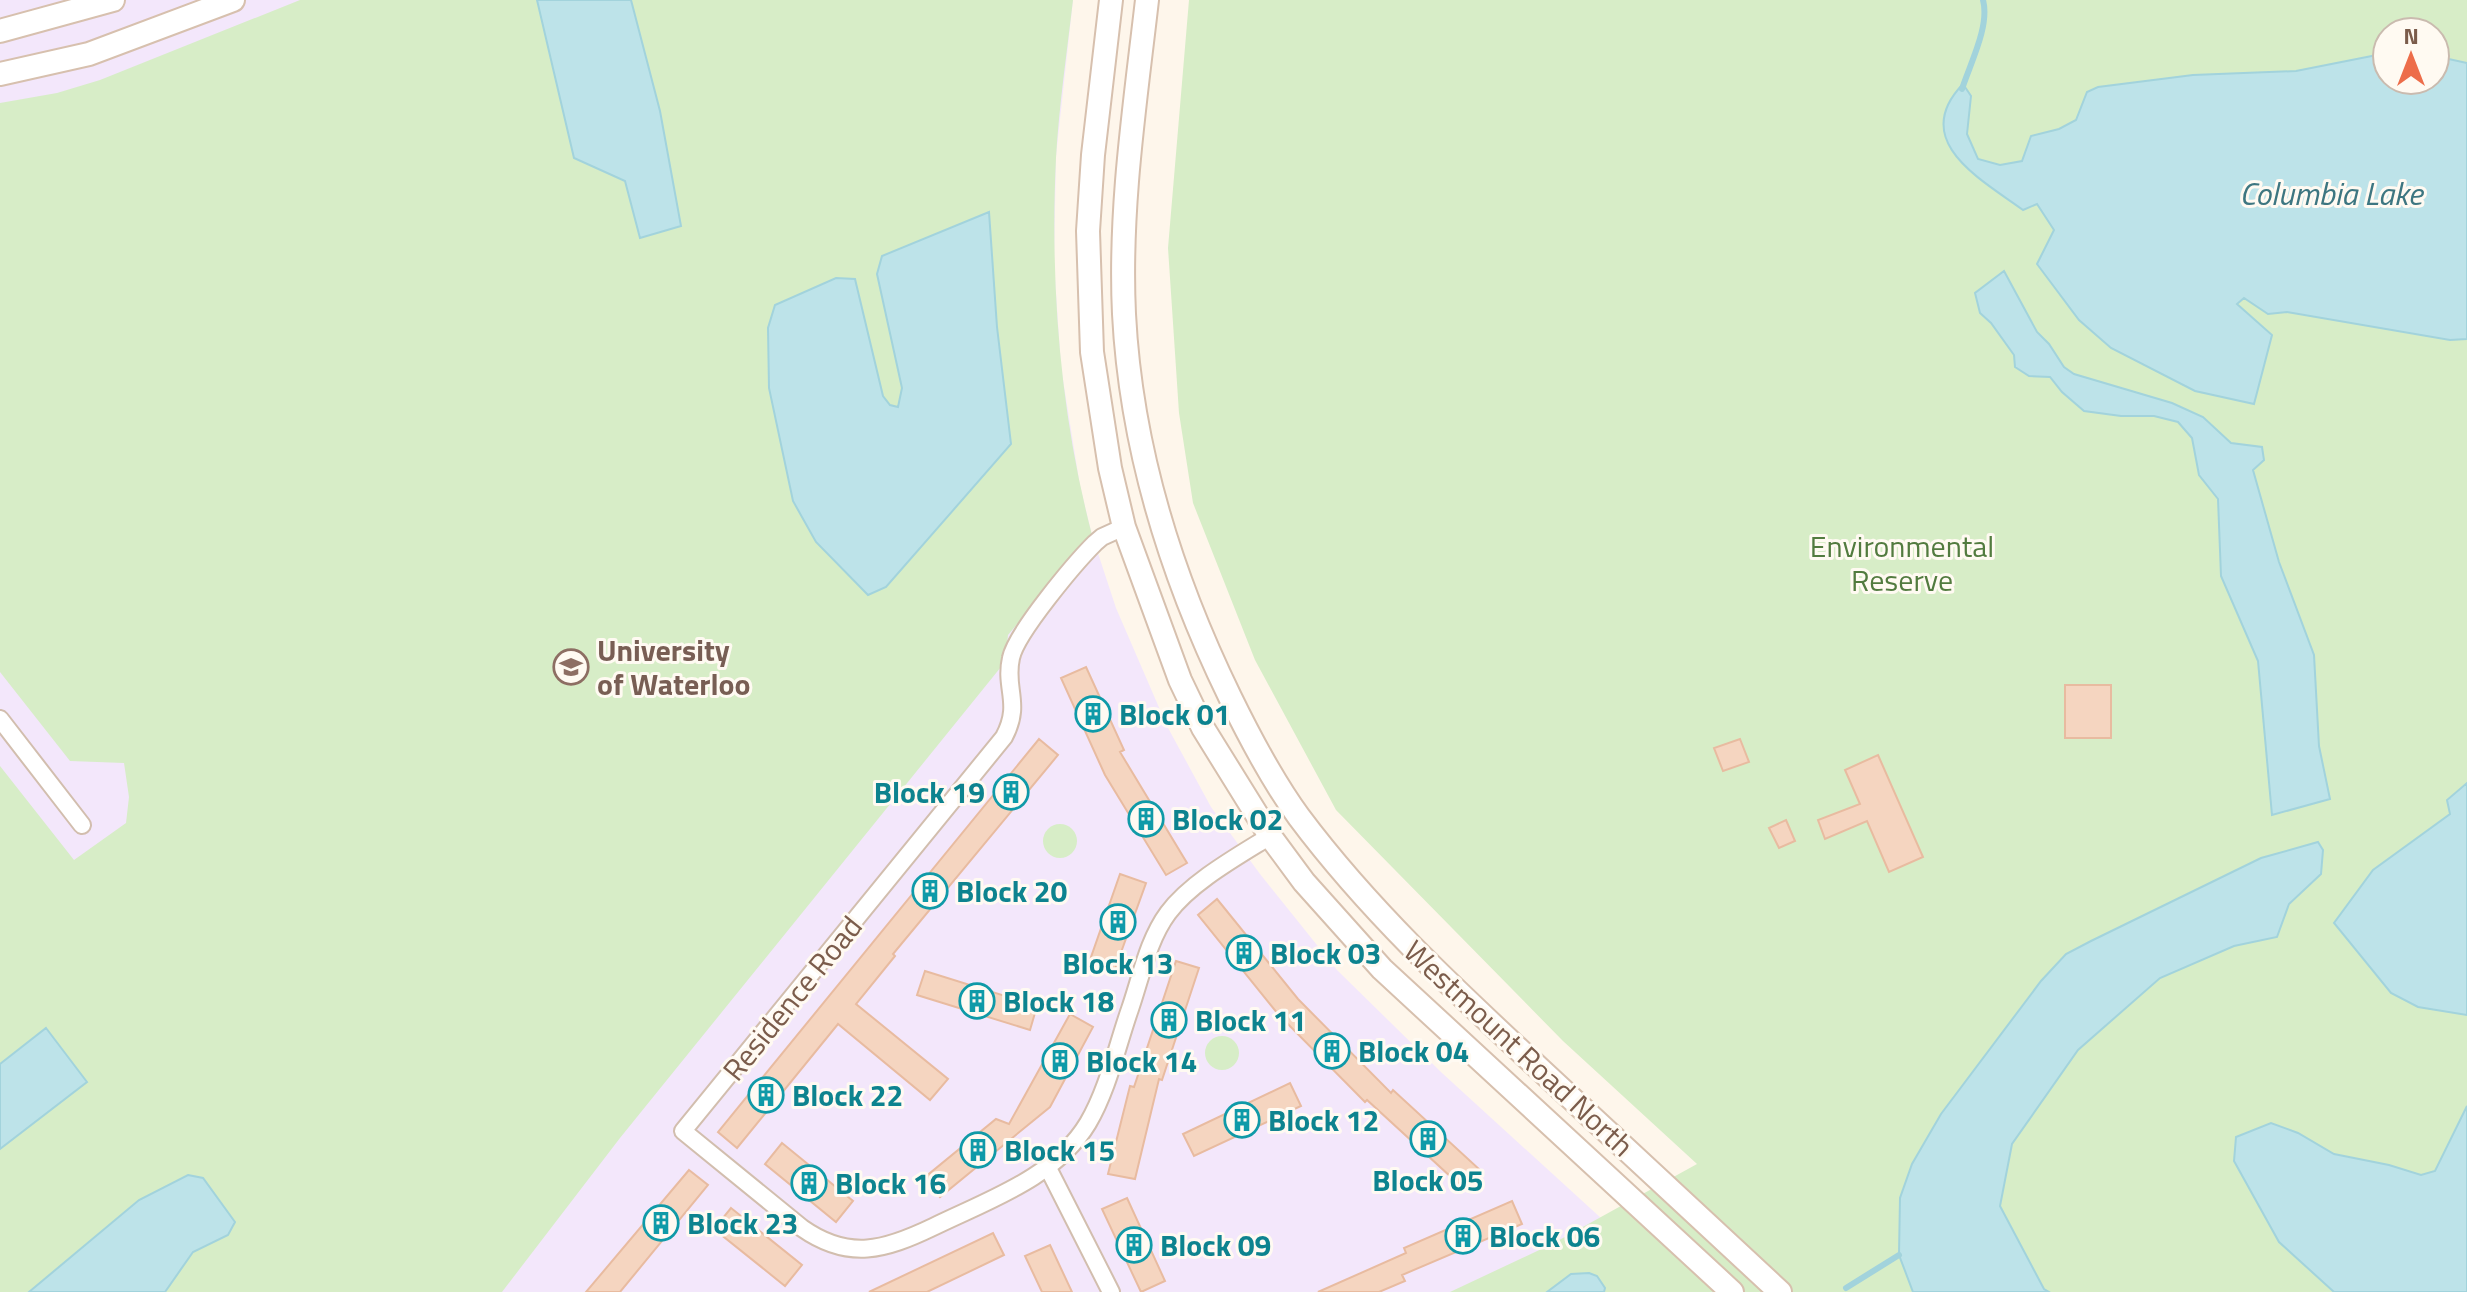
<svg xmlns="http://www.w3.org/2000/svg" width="2467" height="1292" font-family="'Titillium Web',sans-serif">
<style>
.education{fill:#f3e7fb}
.green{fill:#d7edc7;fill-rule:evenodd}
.water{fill:#bde3e9;stroke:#a2d3dc;stroke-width:2}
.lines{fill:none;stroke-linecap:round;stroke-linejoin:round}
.stream{stroke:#a2d3dc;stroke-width:6}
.building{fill:#f5d5c0;stroke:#e8bba0;stroke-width:2}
.street-casing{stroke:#d2beae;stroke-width:20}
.secondary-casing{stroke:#d7c0ae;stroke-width:26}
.street{stroke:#fff;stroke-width:16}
.secondary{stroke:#fff;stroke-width:22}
.labels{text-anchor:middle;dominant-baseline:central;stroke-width:6;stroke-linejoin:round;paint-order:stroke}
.park-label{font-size:30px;fill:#527b3f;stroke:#fffaf2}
.education-label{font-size:30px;font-weight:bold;fill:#785e54;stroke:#fffaf2;text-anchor:start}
.culture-label{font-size:30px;font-weight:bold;fill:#0d838f;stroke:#fffaf2;text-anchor:start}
.street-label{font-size:30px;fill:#7b5c4b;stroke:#fffaf2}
.water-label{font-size:32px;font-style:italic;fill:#3d7681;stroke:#fffaf2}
</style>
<rect width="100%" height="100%" fill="#fef6eb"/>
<path class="education" d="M 0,0 L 1073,0 L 1056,156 L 1054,263 L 1061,367 L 1080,486 L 1092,535 L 1116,608 L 1167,726 L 1211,807 L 1260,874 L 1337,970 L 1442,1073 L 1682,1292 L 0,1292 Z"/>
<path class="green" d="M 300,0 L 537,0 L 574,158 L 625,181 L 640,237 L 681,225 L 660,111 L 631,0 L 1073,0 C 1067,52 1059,106 1056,158 C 1050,285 1060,412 1092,535 L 1008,635 L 1005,662 L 620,1138 L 502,1292 L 165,1292 L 193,1252 L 228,1235 L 139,1200 L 29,1292 L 0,1292 L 0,1149 L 87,1082 L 46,1029 L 0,1064 L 0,766 L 74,860 L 126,823 L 129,797 L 124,763 L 70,761 L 0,672 L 0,103 L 57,93 L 100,80 ZM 989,212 L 997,327 L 1011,444 L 886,587 L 868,595 L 768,328 L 775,305 L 836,278 L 855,279 L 883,396 L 890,405 L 899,407 L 902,388 L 877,274 Z
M 1189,0 L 2467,0 L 2467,1292 L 1450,1292 L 1552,1244 L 1697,1164 L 1563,1041 L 1336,810 L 1255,660 L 1193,503 L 1179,413 L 1168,248 ZM 2387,32 L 2435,32 L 2435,80 L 2387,80 Z
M1043 841a17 17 0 1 1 34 0a17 17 0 1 1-34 0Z
M1205 1053a17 17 0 1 1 34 0a17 17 0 1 1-34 0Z"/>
<path class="water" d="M 537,0 L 631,0 L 660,111 L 681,226 L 640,238 L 625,181 L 574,158 Z
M 2387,53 L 2387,80 L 2435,80 L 2435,56 L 2467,63 L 2467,339 L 2450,340 L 2287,312 L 2268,314 L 2244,298 L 2237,304 L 2272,335 L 2254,404 L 2195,391 L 2111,348 L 2079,320 L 2037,264 L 2054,230 L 2037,204 L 2023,210 C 1982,180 1908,141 1963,84 L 1971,96 L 1967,134 L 1978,159 L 2000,165 L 2022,161 L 2031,136 L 2059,129 L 2076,120 L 2087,92 L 2098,87 L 2193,75 L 2296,71 Z
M 989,212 L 997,327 L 1011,444 L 886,587 L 868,595 L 816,542 L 793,501 L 769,388 L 768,328 L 775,305 L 836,278 L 855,279 L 883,396 L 890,405 L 898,407 L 902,388 L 877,274 L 882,256 Z
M 2004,271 L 2037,332 L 2049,344 L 2064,367 L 2074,374 L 2172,403 L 2203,417 L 2231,443 L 2262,447 L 2264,460 L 2253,470 L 2279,562 L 2314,655 L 2319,746 L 2330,799 L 2272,815 L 2258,661 L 2221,576 L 2218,499 L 2199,475 L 2192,438 L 2178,422 L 2154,416 L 2121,416 L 2084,411 L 2062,392 L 2050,377 L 2029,376 L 2015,367 L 2014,355 L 1991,323 L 1980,313 L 1975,293 Z
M 2467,783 L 2467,1015 L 2418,1007 L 2391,993 L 2334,923 L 2373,870 L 2450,814 L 2447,800 Z
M 2318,842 L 2323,850 L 2321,874 L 2289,904 L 2277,937 L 2234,946 L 2160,978 L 2078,1050 L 2012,1144 L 2000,1206 L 2044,1289 L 2049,1292 L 1913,1292 L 1899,1255 L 1900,1198 L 1912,1164 L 1941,1114 L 2041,981 L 2066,954 L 2091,941 L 2261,858 Z
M 46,1028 L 87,1082 L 0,1149 L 0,1064 Z
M 2467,1106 L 2467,1292 L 2334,1292 L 2279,1242 L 2234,1161 L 2236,1137 L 2271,1123 L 2298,1133 L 2334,1154 L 2389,1165 L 2421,1175 L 2435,1171 Z
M 188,1175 L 203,1178 L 235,1222 L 228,1235 L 193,1252 L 165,1292 L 29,1292 L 139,1200 Z
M 1589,1273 L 1597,1276 L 1605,1288 L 1604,1292 L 1547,1292 L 1571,1274 Z"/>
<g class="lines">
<path class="stream" d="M 1962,89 C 1970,64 1990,26 1983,0
M 1846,1288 L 1899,1255"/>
</g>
<path class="building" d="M 1086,667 L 1124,750 L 1120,752 L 1187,863 L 1166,875 L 1105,775 L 1061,678 Z
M 2065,685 L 2111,685 L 2111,738 L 2065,738 Z
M 1039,739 L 1058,755 L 893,954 L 895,956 L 856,1004 L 948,1079 L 930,1100 L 838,1024 L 737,1148 L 718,1132 Z
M 1740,739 L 1749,762 L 1723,771 L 1714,748 Z
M 1878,755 L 1923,857 L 1889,872 L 1867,821 L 1825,839 L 1818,820 L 1860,804 L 1845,770 Z
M 1786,820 L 1795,841 L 1779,848 L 1769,828 Z
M 1120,874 L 1146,883 L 1115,969 L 1090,960 Z
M 1217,899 L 1298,999 L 1391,1093 L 1393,1090 L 1480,1170 L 1463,1188 L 1367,1100 L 1365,1102 L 1278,1014 L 1198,915 Z
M 1176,961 L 1199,968 L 1162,1080 L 1159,1079 L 1135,1179 L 1108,1174 L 1130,1086 L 1134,1087 Z
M 925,971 L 1037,1006 L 1030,1030 L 917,995 Z
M 1070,1014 L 1093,1027 L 1050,1107 L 940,1197 L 924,1178 L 996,1119 L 1009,1124 Z
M 1290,1083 L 1301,1106 L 1194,1156 L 1183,1134 Z
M 782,1143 L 853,1201 L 836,1222 L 765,1164 Z
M 689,1170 L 708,1185 L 620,1292 L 586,1292 Z
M 1127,1198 L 1165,1281 L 1141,1292 L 1102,1209 Z
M 1512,1201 L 1522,1224 L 1402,1275 L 1405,1281 L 1379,1292 L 1318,1292 L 1406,1253 L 1404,1248 Z
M 731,1208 L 802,1265 L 785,1286 L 714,1229 Z
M 993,1233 L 1004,1255 L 927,1292 L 869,1292 Z
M 1050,1245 L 1072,1292 L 1042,1292 L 1025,1256 Z"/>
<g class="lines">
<defs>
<path id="street" d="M 1124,527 L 1102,537 L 1095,543 C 1075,563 1016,633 1011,658 C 1004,689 1022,703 1004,737 L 683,1131 L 802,1228 C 849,1261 885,1250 933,1227 C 988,1200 1055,1178 1088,1123 C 1108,1089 1117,1046 1130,1009 C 1141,977 1148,940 1168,913 C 1191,882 1238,856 1270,836
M 0,719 L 82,825
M 1048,1168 L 1111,1292"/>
<path id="secondary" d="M 1111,0 L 1093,155 L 1088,231 L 1092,352 L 1110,468 L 1124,527 L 1180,680 L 1203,728 L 1270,836 L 1304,882 L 1382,969 L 1732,1292
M 1147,0 C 1135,105 1119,208 1124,314 C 1131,449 1171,576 1230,697 C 1250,738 1272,780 1299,817 C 1370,912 1457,992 1543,1072 C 1622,1146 1701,1219 1780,1292
M 0,31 L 113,0
M 0,74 L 89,54 L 233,0"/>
</defs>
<use href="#street" class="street-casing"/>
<use href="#secondary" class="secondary-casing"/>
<use href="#street" class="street"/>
<use href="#secondary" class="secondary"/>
</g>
<defs>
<symbol id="university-ring" viewBox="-11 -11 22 22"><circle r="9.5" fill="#fffaf2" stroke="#8d6e63" stroke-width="1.5"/><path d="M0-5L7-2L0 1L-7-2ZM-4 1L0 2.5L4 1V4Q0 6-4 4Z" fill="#8d6e63"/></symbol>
<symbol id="building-ring" viewBox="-11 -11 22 22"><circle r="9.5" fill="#fffaf2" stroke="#0f9aa8" stroke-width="1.5"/><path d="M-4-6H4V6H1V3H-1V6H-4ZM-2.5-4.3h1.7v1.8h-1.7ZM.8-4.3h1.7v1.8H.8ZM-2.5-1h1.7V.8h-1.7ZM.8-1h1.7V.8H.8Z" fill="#0f9aa8"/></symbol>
</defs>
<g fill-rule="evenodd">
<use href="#university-ring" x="551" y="647" width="40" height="40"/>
<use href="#building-ring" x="1073" y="694" width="40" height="40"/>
<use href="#building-ring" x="991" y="772" width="40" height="40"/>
<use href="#building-ring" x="1126" y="799" width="40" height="40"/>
<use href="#building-ring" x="910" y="871" width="40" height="40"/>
<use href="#building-ring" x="1098" y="902" width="40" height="40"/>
<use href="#building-ring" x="1224" y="933" width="40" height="40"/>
<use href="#building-ring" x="957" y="981" width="40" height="40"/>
<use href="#building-ring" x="1149" y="1000" width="40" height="40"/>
<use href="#building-ring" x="1312" y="1031" width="40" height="40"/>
<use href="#building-ring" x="1040" y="1041" width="40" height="40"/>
<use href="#building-ring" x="746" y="1075" width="40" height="40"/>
<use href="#building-ring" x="1222" y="1100" width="40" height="40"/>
<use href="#building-ring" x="1408" y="1119" width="40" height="40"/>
<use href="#building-ring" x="958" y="1130" width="40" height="40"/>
<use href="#building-ring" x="789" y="1163" width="40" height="40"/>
<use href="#building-ring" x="641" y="1203" width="40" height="40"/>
<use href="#building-ring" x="1443" y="1216" width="40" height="40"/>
<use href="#building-ring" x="1114" y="1225" width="40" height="40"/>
</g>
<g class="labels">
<g class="park-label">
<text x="1902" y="546">Environmental<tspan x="1902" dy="34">Reserve</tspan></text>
</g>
<g class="education-label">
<text x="597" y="650">University<tspan x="597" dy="34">of Waterloo</tspan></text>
</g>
<g class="culture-label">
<text x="1119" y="714">Block 01</text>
<text x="985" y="792" text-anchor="end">Block 19</text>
<text x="1172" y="819">Block 02</text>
<text x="956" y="891">Block 20</text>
<text x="1270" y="953">Block 03</text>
<text x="1118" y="963" text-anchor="middle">Block 13</text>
<text x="1003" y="1001">Block 18</text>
<text x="1195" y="1020">Block 11</text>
<text x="1358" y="1051">Block 04</text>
<text x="1086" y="1061">Block 14</text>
<text x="792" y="1095">Block 22</text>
<text x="1268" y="1120">Block 12</text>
<text x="1004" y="1150">Block 15</text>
<text x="1428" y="1180" text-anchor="middle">Block 05</text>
<text x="835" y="1183">Block 16</text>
<text x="687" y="1223">Block 23</text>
<text x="1489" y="1236">Block 06</text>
<text x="1160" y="1245">Block 09</text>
</g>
<g class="street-label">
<text transform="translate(792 998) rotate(-51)">Residence Road</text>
<text transform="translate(1519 1048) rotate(43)">Westmount Road North</text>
</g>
<g class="water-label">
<text x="2331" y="193">Columbia Lake</text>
</g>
</g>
<g transform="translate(2411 56)"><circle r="38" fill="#fffaf2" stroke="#cabbaf" stroke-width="2"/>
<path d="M0-6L14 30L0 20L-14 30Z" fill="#ed6d4a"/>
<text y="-12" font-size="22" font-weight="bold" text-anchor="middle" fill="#7b5c4b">N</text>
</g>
</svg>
